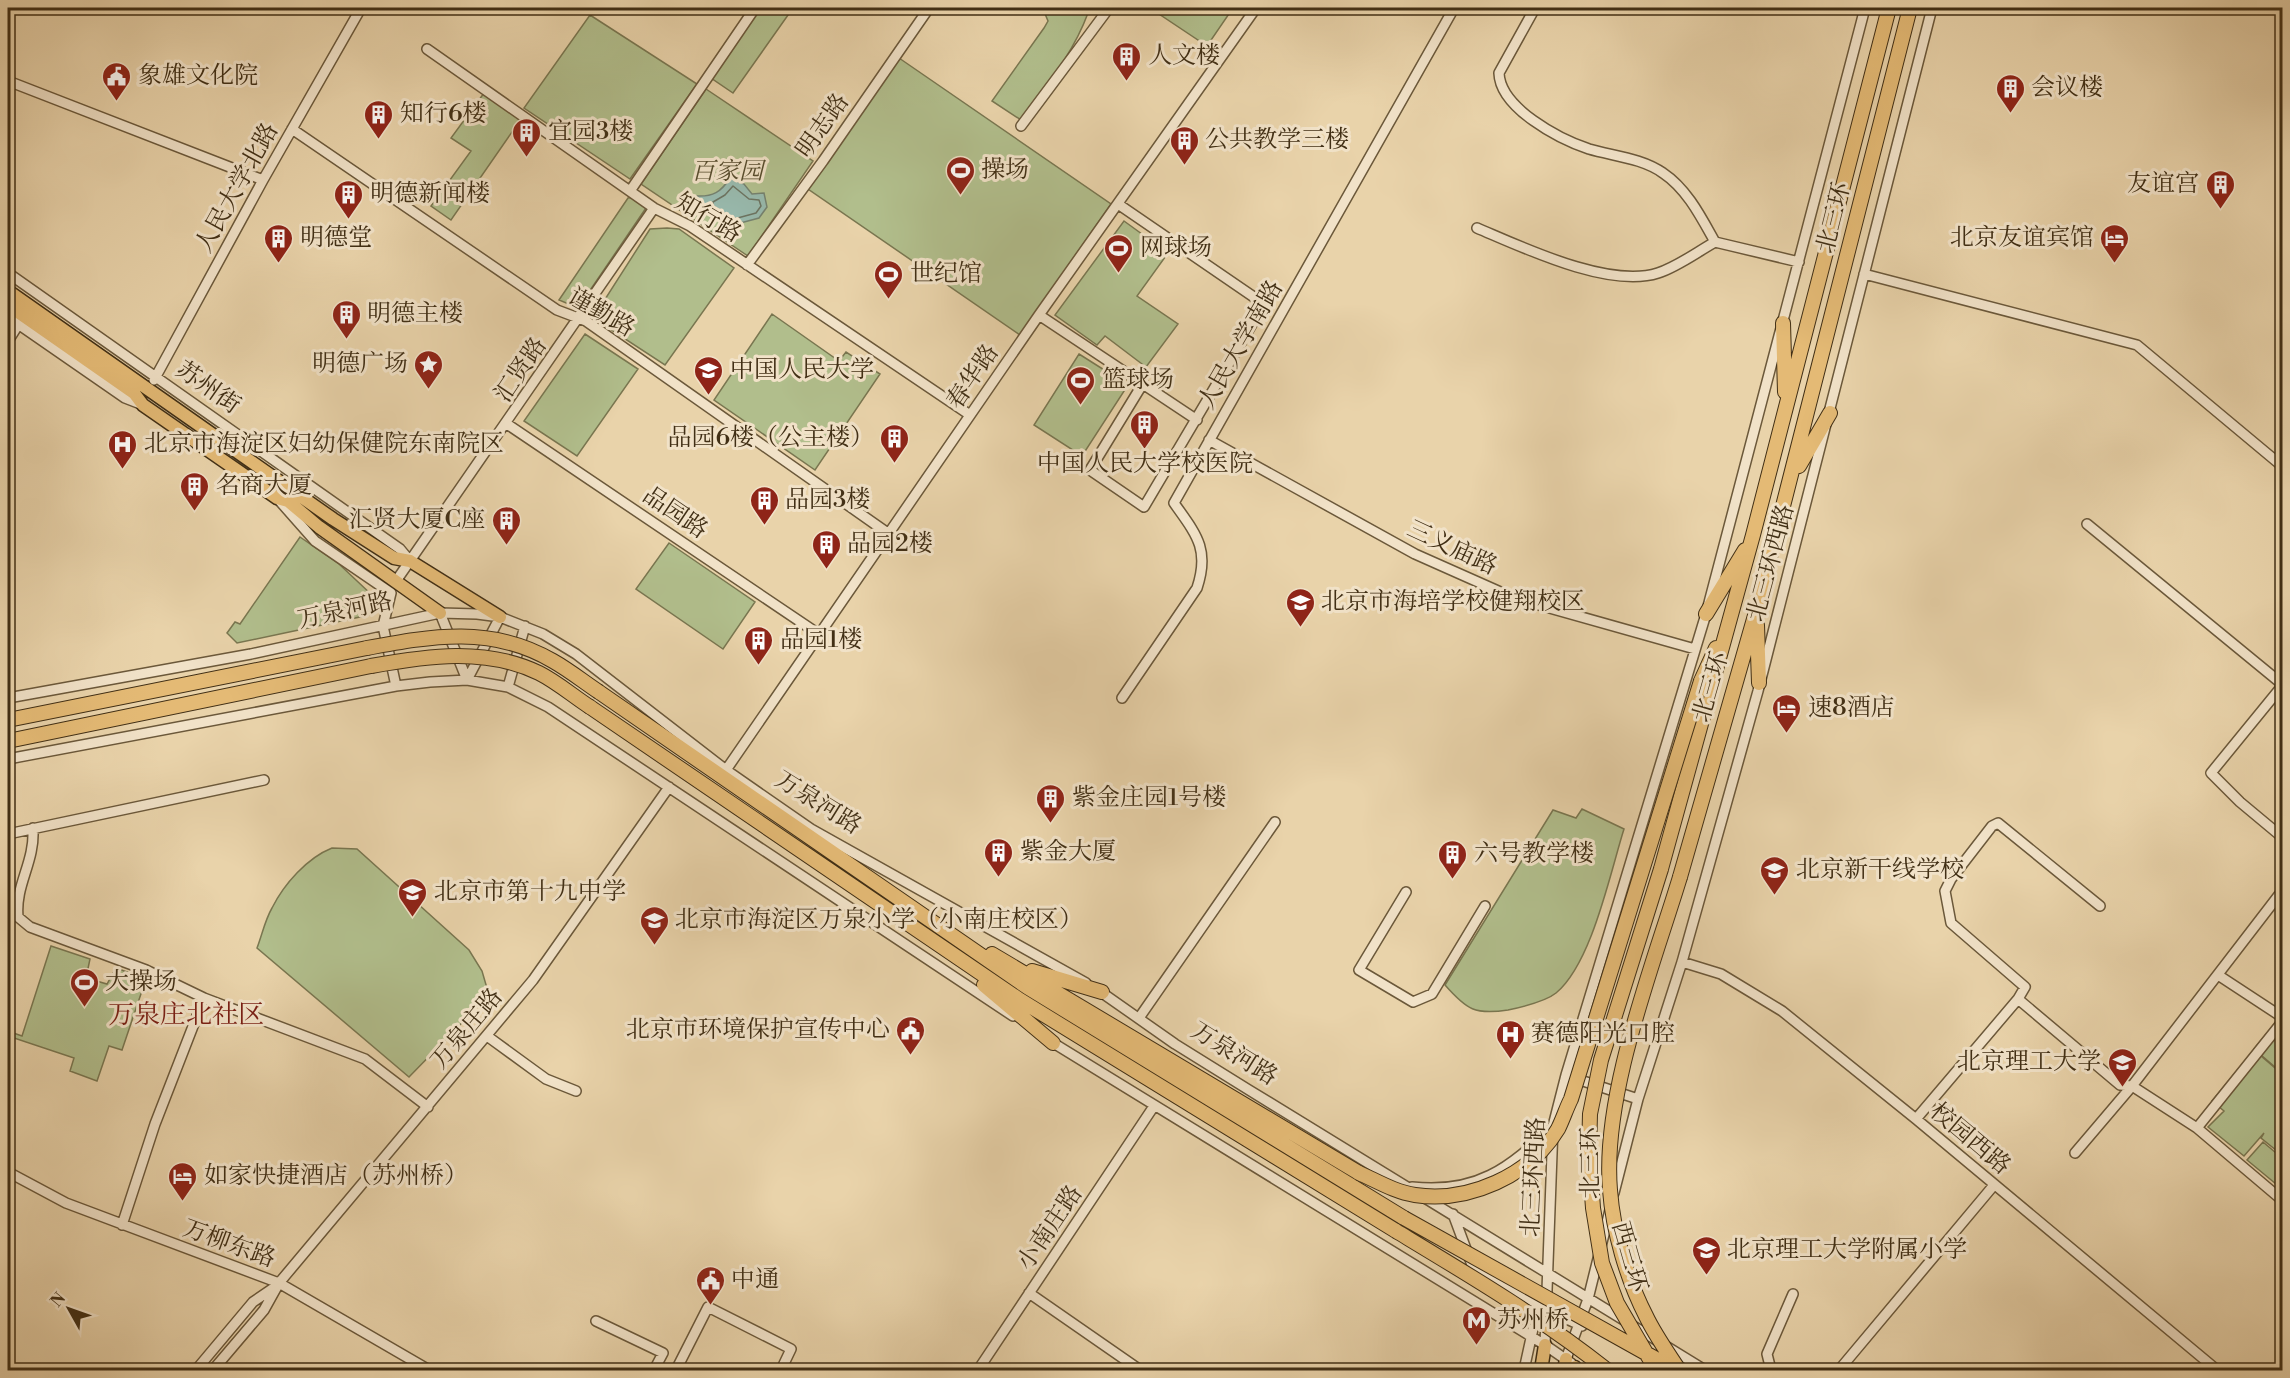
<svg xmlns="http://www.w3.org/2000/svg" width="2290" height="1378" font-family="'Libre Bodoni','Noto Serif SC',serif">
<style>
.green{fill:#b1be8c;stroke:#797650;stroke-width:1.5}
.water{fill:#97b7aa;stroke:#75816e;stroke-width:1.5}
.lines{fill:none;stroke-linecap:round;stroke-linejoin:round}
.shore{stroke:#6c7360;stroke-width:1.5}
.minor-casing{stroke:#6b583a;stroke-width:12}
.major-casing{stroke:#412f15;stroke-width:15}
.highway-casing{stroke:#412f15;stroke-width:16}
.minor{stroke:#f1e2c8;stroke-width:9}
.major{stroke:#e4ba75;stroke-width:12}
.highway{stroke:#e4ba75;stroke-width:14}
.highway-bridge-casing{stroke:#412f15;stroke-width:16;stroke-linecap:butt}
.highway-bridge{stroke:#e4ba75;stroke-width:14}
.labels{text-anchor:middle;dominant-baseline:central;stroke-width:6;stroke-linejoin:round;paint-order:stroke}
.poi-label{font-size:24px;fill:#412f15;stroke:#f1e2c8;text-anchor:start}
.street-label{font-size:24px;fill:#412f15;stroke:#f1e2c8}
.park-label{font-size:24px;font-style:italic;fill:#574c2d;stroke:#f1e2c8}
.neighbourhood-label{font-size:26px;fill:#7a1f14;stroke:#f1e2c8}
</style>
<rect width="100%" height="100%" fill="#e9d3aa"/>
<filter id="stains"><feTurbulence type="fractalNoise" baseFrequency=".00333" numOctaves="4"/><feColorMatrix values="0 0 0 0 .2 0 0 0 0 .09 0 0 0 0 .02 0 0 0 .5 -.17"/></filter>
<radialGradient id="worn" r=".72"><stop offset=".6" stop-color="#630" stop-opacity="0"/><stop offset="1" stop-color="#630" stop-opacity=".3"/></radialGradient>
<path class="green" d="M 760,8 L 793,8 L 733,93 L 711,78 Z
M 1079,8 L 1088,13 C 1073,54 1046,86 1021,120 L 992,101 L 1044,28 L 1048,21 L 1043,9 Z
M 1150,8 L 1233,8 L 1207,46 Z
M 590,15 L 697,84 L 630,179 L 524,108 Z
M 899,58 L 1111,204 L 1020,335 L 808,189 Z
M 706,89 L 813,161 L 748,256 L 641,184 Z
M 484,93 L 521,119 L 451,220 L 431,206 L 471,151 L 451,138 Z
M 635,197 L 646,208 L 578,308 L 559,300 L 628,198 Z
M 1124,221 L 1168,253 L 1137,296 L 1178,324 L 1146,367 L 1105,336 L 1097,345 L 1055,315 Z
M 667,228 L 679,229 L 734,268 L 665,365 L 593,318 L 650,229 Z
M 772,314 L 839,361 L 846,352 L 880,374 L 815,470 L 714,400 Z
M 585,334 L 638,369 L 577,456 L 524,421 Z
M 1079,354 L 1128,385 L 1082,456 L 1034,425 Z
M 300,537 L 339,564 L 374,597 L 369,615 L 237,643 L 227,633 L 235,622 L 240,624 Z
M 669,543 L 755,602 L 723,649 L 636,589 Z
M 1582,809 L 1624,829 C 1610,873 1592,963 1556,993 C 1545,1002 1522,1007 1508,1010 C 1475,1015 1467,1010 1445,985 L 1553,810 L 1576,818 Z
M 332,848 L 357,849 L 469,950 L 482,971 L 489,995 L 409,1077 L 257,948 C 262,935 265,920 272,908 C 284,884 307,858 332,848 Z
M 51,946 L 90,959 L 86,978 L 107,984 L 116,968 L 146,979 L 122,1050 L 109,1046 L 97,1081 L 70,1071 L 74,1058 L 8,1036 L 8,1031 L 22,1036 Z
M 2276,1022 L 2282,1027 L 2282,1073 L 2254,1049 Z
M 2254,1050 L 2282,1074 L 2282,1155 L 2261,1138 L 2264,1133 L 2244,1156 L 2208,1127 L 2224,1111 L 2212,1101 Z
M 2263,1142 L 2282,1158 L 2282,1189 L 2247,1160 Z"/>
<path class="water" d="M 730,178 L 744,184 L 752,194 L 764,193 L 767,207 L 759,218 L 733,225 L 695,203 L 696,196 C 713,197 721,192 730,178 Z"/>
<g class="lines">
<path class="shore" d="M 733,186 L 749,199 L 759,200 L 761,206 L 756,213 L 734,219 L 713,206 L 713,202 L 725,195 Z"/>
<defs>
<path id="minor" d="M 1535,8 L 1499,73 C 1500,108 1559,139 1589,149 C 1613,156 1642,158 1663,173 C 1687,189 1701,217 1715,242
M 427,49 L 654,208 L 690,226 L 970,415
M 8,81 L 263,180
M 1021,126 L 1109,8
M 292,129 L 557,310 L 586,321 L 889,534
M 630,191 L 755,8
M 1118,204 L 1264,304 L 1144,507 L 1090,470 L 1142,385
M 1477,228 C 1522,247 1609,289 1658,273 C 1677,267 1697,252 1715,242 L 1799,262
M 747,265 L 823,161 L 929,8
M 8,273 L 400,549 L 410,561
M 1864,274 L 2137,345 L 2282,466
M 1039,315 L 1197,420
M 8,317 L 125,398 L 143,405
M 8,341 L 18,325
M 154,380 L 263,180 L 361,8
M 507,424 L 820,635
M 1209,440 L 1415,554 L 1514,598 L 1695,649
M 277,498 L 315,541 L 391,593 L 383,626 L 396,686
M 2087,524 L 2282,684
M 396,581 L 654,208
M 440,613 L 467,680
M 467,680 L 500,617
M 2282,686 L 2211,773 L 2240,802 L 2282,837
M 508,687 L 525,626
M 8,698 L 251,654 L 440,613 L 477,614 L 500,617 L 543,634 L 576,654 L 726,770 L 811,829 L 1086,983
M 1122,698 L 1197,588 C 1210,549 1196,534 1174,503 L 1454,8
M 8,759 L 396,686 L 430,682 L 467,680 L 508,687 L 548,707 L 1013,1016
M 726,770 L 1039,315 L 1256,8
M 33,828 C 35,863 15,884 18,917 L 30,927 L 146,970 L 204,998 L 365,1059 L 428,1107
M 8,834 L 264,780
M 1406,892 L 1359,970 L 1413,1002 L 1432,994 L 1485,906
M 1682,962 L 1721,974 L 1782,1011 L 1916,1119 L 2217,1370
M 2218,975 L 2282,1017
M 1098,990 L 1175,1044 L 1249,1090 L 1705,1370
M 2018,999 L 2025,987 L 1951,923 L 1945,891 L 1951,879 L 1992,826 L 1998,823 L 2100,906
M 1139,1018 L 1275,822
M 2282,1022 L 2197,1128 L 2282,1200
M 487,1036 L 546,1079 L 576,1091
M 1050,1041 L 1545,1345 L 1571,1363
M 1574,1078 L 1638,1099
M 1916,1119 L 2018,999 L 2120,1085 L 2132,1086 L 2197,1128
M 2075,1153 L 2132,1086 L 2282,891
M 8,1172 L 66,1203 L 279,1283 L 429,1370
M 1412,1187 C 1476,1194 1509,1169 1553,1126
M 1614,1193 L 1638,1099 L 1682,962 L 1758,691 L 1932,8
M 1453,1214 L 1472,1265 L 1547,1310 L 1582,1326
M 122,1225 L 155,1124 L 204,998
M 1029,1293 L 1140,1370
M 596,1321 L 663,1353 L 654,1370
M 1545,1345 L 1553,1126 L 1566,1075 L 1706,614 L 1865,8
M 1566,1359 L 1588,1299 L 1610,1210
M 196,1370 L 253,1302 L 275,1287
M 213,1370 L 264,1310 L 279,1283 L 533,980 L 669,787
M 676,1370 L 708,1307 L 791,1349 L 781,1370
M 978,1370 L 1154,1106
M 1524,1370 L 1536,1315
M 1771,1370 L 1767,1354 L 1793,1294
M 1839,1370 L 1994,1185"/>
<path id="major" d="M 8,291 L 333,519 L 394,558 L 410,561 L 500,617
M 8,305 L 134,393 L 143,405 L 277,498 L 288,501 L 319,527 L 440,613
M 1541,1370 L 1545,1345
M 1564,1370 L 1566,1359
M 1574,1370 L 1575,1367"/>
<path id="highway" d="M 1783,323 L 1785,392
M 1799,466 L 1830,413
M 1706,614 L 1745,550
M 1757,625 L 1759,683
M 1701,681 L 1716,648
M 599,692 L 1027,987 L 1404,1218
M 590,707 L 1020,1000 L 1396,1231
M 8,720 L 367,648
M 8,741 L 371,666
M 1661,869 L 1753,535 L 1889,8
M 1680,877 L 1756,612 L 1910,8
M 992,954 L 1359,1173
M 1032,971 L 1102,992
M 984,985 L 1053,1043"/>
</defs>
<use href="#minor" class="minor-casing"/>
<use href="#major" class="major-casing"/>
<use href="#highway" class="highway-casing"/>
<use href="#minor" class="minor"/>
<use href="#major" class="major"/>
<use href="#highway" class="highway"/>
<defs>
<path id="highway-bridge" d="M 367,648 C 432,636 492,625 553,661 C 569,670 584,682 599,692
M 371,666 C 427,656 485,647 539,673 C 557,682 573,696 590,707
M 1359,1173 C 1377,1181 1395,1192 1415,1195 C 1468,1203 1530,1176 1558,1129 C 1563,1119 1566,1109 1571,1099 L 1701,681
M 1404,1218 L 1676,1370
M 1396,1231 C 1469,1275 1540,1317 1607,1370
M 1656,1370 L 1617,1303 L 1602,1263 L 1593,1208 L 1589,1153 L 1590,1114 L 1601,1060 L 1661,869
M 1679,1370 C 1668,1353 1655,1335 1646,1316 C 1627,1279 1613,1231 1610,1190 C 1602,1095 1652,969 1680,877"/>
</defs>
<use href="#highway-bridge" class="highway-bridge-casing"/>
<use href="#highway-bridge" class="highway-bridge"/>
</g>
<defs>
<symbol id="building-pin" viewBox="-11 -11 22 30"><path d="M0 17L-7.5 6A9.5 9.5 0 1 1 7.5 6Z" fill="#8f2418" stroke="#f1e2c8"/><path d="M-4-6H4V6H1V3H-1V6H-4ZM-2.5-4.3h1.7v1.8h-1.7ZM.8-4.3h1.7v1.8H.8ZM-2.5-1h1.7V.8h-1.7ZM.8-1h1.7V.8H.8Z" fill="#fff"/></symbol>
<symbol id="civic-pin" viewBox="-11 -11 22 30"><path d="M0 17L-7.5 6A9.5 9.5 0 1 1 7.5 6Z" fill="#8f2418" stroke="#f1e2c8"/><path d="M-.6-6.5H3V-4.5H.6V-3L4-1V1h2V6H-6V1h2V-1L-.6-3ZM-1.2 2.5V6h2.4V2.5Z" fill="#fff"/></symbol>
<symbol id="stadium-pin" viewBox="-11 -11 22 30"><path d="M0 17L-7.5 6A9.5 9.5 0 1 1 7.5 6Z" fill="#8f2418" stroke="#f1e2c8"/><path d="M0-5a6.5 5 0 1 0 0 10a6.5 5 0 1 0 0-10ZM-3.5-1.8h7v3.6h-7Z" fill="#fff"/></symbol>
<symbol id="hotel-pin" viewBox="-11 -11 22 30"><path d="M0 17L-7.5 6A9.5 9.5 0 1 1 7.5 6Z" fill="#8f2418" stroke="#f1e2c8"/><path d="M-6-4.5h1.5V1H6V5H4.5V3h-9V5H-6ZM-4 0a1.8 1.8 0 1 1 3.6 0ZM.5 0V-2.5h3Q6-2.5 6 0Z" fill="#fff"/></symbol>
<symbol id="sight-pin" viewBox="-11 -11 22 30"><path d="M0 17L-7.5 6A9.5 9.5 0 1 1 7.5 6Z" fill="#8f2418" stroke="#f1e2c8"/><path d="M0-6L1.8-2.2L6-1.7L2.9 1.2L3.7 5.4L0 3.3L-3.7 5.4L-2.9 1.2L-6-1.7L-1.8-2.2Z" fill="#fff"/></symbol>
<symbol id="university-pin" viewBox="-11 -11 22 30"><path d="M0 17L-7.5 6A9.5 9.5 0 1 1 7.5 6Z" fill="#8f2418" stroke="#f1e2c8"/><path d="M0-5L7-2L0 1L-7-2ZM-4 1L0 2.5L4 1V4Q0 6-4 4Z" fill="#fff"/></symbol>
<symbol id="hospital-pin" viewBox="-11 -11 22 30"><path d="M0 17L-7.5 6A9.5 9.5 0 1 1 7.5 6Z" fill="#8f2418" stroke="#f1e2c8"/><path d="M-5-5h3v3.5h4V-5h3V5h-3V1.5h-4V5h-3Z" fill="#fff"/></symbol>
<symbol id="school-pin" viewBox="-11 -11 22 30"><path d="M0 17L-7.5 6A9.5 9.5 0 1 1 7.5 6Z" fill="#8f2418" stroke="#f1e2c8"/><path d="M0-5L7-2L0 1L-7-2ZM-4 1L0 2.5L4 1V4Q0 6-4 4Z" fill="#fff"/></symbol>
<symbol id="metro-pin" viewBox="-11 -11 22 30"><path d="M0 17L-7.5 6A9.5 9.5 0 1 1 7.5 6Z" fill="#8f2418" stroke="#f1e2c8"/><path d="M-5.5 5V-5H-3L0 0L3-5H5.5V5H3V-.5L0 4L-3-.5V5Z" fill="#fff"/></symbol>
</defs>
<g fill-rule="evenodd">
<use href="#building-pin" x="1110" y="40" width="33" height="45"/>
<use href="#civic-pin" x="100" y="60" width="33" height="45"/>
<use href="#building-pin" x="1994" y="72" width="33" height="45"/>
<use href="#building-pin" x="362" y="98" width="33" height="45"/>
<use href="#building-pin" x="510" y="116" width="33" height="45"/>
<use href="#building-pin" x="1168" y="124" width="33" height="45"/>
<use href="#stadium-pin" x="944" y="154" width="33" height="45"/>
<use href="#building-pin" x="2204" y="168" width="33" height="45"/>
<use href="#building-pin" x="332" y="178" width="33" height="45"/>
<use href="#building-pin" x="262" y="222" width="33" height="45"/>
<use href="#hotel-pin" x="2098" y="222" width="33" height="45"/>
<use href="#stadium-pin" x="1102" y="232" width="33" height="45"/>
<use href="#stadium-pin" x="872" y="258" width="33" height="45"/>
<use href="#building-pin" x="330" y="298" width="33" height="45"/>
<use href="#sight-pin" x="412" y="348" width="33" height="45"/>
<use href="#university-pin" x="692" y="354" width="33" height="45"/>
<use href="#stadium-pin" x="1064" y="364" width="33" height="45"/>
<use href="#building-pin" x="1128" y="408" width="33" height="45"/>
<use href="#building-pin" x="878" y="422" width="33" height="45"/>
<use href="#hospital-pin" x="106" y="428" width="33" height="45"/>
<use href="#building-pin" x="178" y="470" width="33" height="45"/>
<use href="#building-pin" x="748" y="484" width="33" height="45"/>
<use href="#building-pin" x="490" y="504" width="33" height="45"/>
<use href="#building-pin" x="810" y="528" width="33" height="45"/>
<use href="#school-pin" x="1284" y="586" width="33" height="45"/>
<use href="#building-pin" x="742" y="624" width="33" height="45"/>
<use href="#hotel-pin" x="1770" y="692" width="33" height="45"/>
<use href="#building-pin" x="1034" y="782" width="33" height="45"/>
<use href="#building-pin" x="982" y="836" width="33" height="45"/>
<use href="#building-pin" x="1436" y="838" width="33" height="45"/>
<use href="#school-pin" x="1758" y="854" width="33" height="45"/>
<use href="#school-pin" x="396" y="876" width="33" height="45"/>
<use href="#school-pin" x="638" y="904" width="33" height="45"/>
<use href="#stadium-pin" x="68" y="966" width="33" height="45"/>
<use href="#civic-pin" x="894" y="1014" width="33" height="45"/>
<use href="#hospital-pin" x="1494" y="1018" width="33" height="45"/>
<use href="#university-pin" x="2106" y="1046" width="33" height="45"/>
<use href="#hotel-pin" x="166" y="1160" width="33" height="45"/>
<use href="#school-pin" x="1690" y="1234" width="33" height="45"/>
<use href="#civic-pin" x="694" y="1264" width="33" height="45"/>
<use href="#metro-pin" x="1460" y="1304" width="33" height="45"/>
</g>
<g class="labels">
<g class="poi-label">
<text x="1148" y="56">人文楼</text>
<text x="138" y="76">象雄文化院</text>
<text x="2031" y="88">会议楼</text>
<text x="400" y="114">知行6楼</text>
<text x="548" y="132">宜园3楼</text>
<text x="1205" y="140">公共教学三楼</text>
<text x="981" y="170">操场</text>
<text x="2199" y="184" text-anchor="end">友谊宫</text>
<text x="370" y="194">明德新闻楼</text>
<text x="300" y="238">明德堂</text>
<text x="2094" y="238" text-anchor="end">北京友谊宾馆</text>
<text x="1140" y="248">网球场</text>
<text x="910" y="274">世纪馆</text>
<text x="367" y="314">明德主楼</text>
<text x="408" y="364" text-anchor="end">明德广场</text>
<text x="730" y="370">中国人民大学</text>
<text x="1102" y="380">篮球场</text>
<text x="874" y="438" text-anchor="end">品园6楼（公主楼）</text>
<text x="144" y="444">北京市海淀区妇幼保健院东南院区</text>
<text x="1145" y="464" text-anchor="middle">中国人民大学校医院</text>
<text x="216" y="486">名商大厦</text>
<text x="785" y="500">品园3楼</text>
<text x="485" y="520" text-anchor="end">汇贤大厦C座</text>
<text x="847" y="544">品园2楼</text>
<text x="1321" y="602">北京市海培学校健翔校区</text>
<text x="780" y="640">品园1楼</text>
<text x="1808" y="708">速8酒店</text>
<text x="1072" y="798">紫金庄园1号楼</text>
<text x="1020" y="852">紫金大厦</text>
<text x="1474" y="854">六号教学楼</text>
<text x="1796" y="870">北京新干线学校</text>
<text x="434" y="892">北京市第十九中学</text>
<text x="675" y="920">北京市海淀区万泉小学（小南庄校区）</text>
<text x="105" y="982">大操场</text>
<text x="890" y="1030" text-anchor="end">北京市环境保护宣传中心</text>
<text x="1531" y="1034">赛德阳光口腔</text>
<text x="2101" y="1062" text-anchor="end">北京理工大学</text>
<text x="204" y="1176">如家快捷酒店（苏州桥）</text>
<text x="1727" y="1250">北京理工大学附属小学</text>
<text x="731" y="1280">中通</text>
<text x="1497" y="1320">苏州桥</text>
</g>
<g class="street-label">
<text transform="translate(823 126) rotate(-55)">明志路</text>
<text transform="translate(237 188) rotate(-61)">人民大学北路</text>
<text transform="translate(708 218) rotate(31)">知行路</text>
<text transform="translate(1834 218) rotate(-76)">北三环</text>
<text transform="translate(601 313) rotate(30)">谨勤路</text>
<text transform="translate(1241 345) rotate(-60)">人民大学南路</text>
<text transform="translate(521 370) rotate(-56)">汇贤路</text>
<text transform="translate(973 377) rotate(-56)">春华路</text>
<text transform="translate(208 388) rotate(35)">苏州街</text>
<text transform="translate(675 513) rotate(34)">品园路</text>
<text transform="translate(1452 548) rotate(25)">三义庙路</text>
<text transform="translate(1771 563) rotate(-75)">北三环西路</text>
<text transform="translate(345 611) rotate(-12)">万泉河路</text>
<text transform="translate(1711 687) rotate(-74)">北三环</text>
<text transform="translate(818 803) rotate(32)">万泉河路</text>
<text transform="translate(467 1029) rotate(-50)">万泉庄路</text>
<text transform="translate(1234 1054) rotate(32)">万泉河路</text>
<text transform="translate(1970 1139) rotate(40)">校园西路</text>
<text transform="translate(1591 1163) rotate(-90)">北三环</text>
<text transform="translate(1534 1177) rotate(-87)">北三环西路</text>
<text transform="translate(1050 1228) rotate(-56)">小南庄路</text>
<text transform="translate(229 1244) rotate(20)">万柳东路</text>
<text transform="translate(1629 1257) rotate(74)">西三环</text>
</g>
<g class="park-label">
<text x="727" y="172">百家园</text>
</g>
<g class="neighbourhood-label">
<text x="186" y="1015">万泉庄北社区</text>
</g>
</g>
<rect width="2290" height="1378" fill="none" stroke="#e9d3aa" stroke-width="30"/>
<rect x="9" y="9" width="2272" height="1360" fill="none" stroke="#412f15" stroke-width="3"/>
<rect x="15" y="15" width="2260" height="1348" fill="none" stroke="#412f15" stroke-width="1.5"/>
<g transform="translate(69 1309) rotate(310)" stroke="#f1e2c8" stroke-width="4.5" paint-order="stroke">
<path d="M0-4.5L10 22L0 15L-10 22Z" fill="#412f15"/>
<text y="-9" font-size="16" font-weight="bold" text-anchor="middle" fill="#412f15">N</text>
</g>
<rect width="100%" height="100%" filter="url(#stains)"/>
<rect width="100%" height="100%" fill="url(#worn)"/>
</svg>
